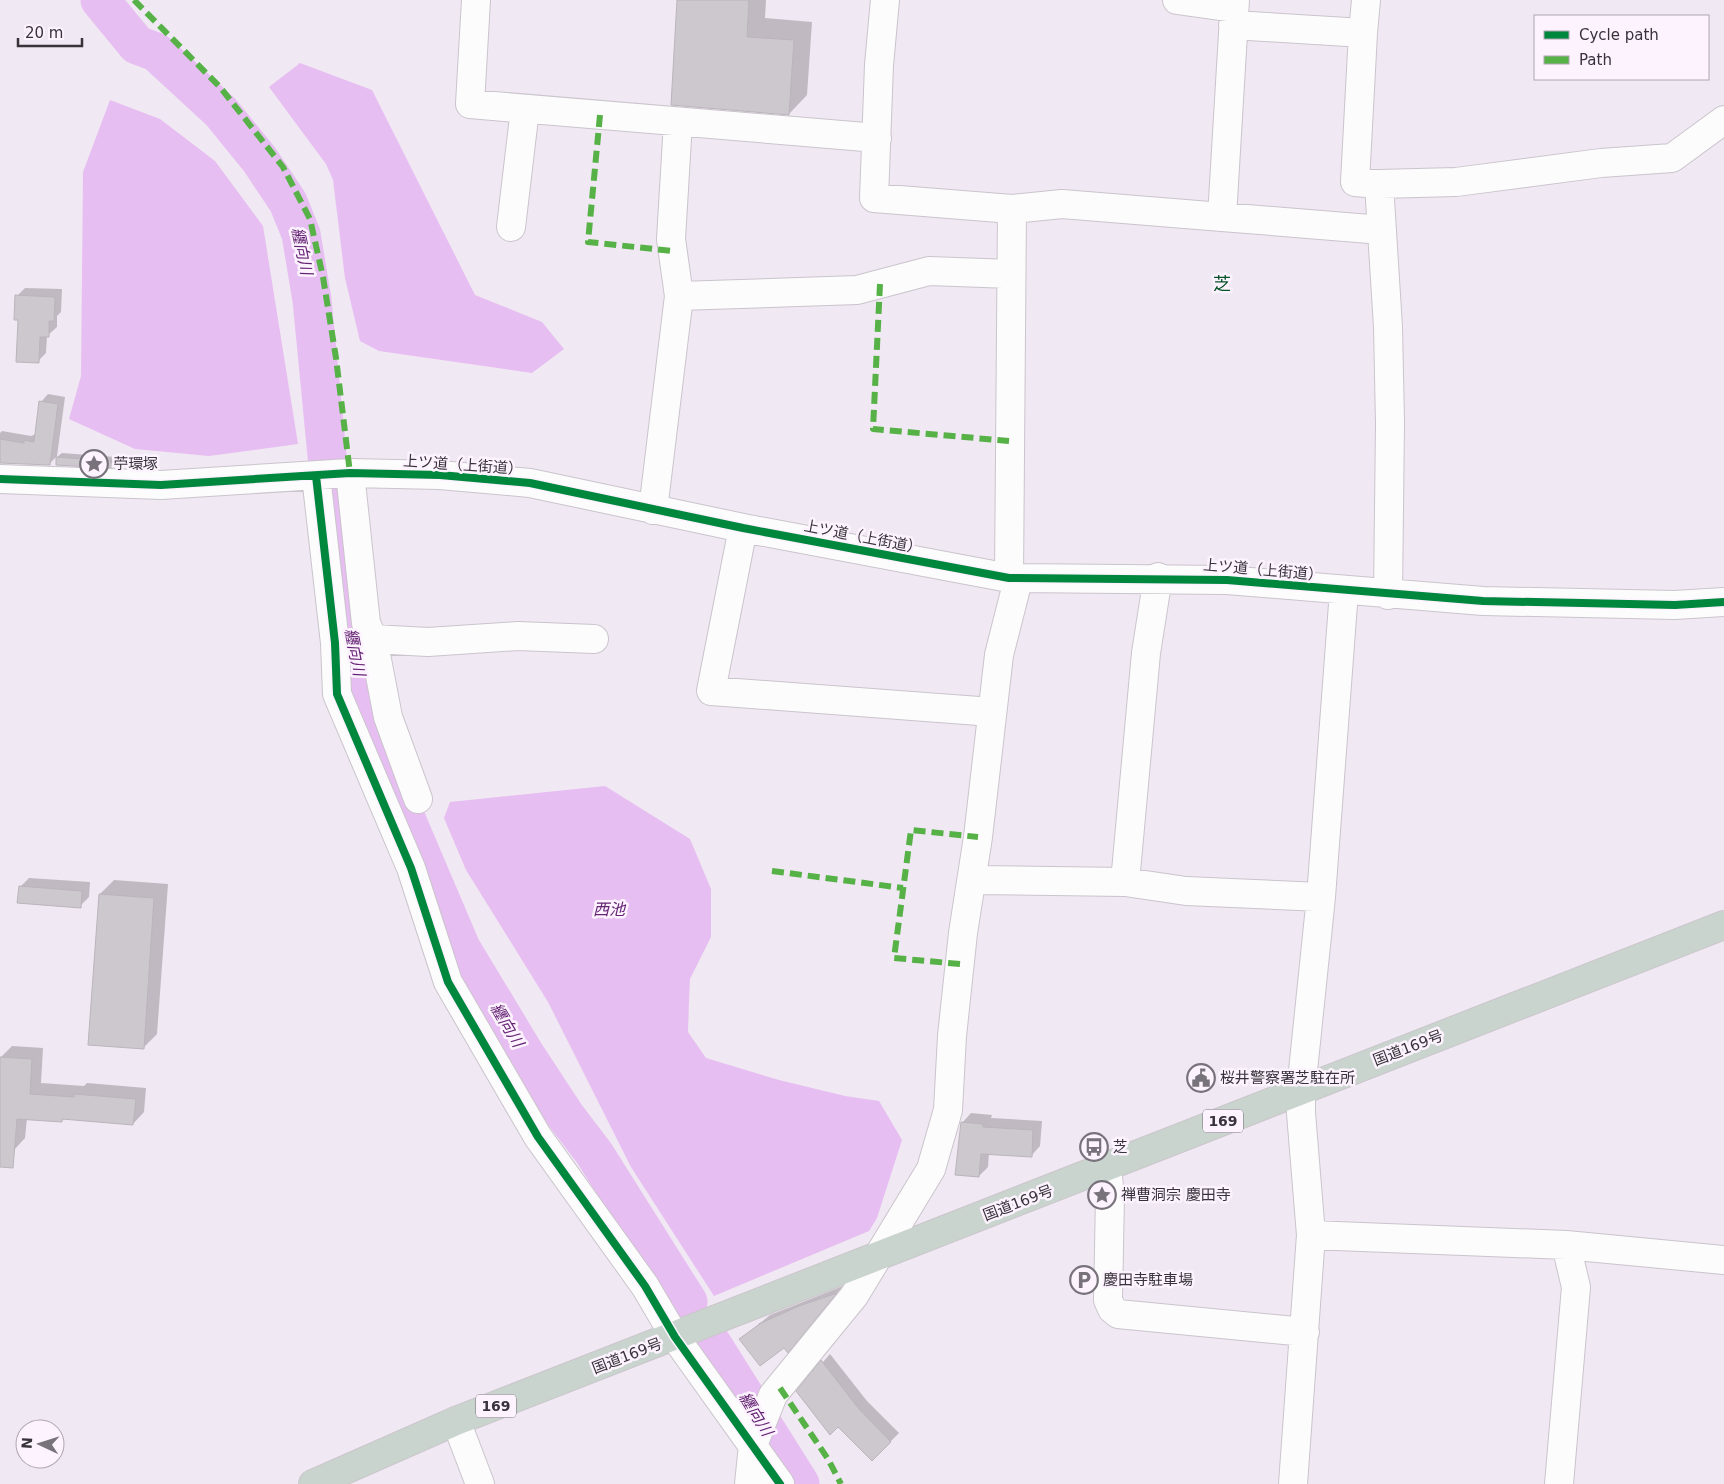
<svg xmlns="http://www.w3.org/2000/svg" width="1724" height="1484" font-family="'DejaVu Sans','Noto Sans JP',sans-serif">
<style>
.water{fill:#e7bef1}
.shadow{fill:#0003}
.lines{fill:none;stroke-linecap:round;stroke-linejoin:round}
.river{stroke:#e7bef1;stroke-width:39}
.building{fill:#cdc7ce;stroke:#bbb4bc}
.minor-casing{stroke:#cac4cc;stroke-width:30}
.highway-casing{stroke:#cac6cb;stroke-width:30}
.minor{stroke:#fdfcfd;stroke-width:28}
.highway{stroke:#cad4ce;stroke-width:28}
.quiet{stroke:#56b246;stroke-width:6;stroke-dasharray:12 6;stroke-linecap:butt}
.cycleway-casing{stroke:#fcf3fe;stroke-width:11}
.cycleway{stroke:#00873e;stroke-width:8}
.labels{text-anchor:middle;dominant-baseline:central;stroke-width:5;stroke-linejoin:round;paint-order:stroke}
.shield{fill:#fcf3fe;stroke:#736d75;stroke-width:1}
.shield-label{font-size:14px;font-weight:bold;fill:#38333a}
.poi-label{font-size:15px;fill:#38333a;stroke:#fcf3fe;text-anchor:start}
.street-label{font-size:15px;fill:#38333a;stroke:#fcf3fe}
.water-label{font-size:16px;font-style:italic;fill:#652374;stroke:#fcf3fe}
.quarter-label{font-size:18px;fill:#045328;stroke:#fcf3fe}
</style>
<rect width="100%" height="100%" fill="#f0e8f2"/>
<path class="water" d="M 300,63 L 372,90 L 475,295 L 542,322 L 564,349 L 532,373 L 379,351 L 360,341 L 345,278 L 333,180 L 326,164 L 269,87 Z
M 110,100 L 160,119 L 215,161 L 263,226 L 298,444 L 209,456 L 135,449 L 69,419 L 81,376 L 83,172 Z
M 605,786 L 690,839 L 711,889 L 711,937 L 690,979 L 689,1000 L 688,1032 L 706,1058 L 779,1080 L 845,1096 L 879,1101 L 902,1140 L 877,1218 L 869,1231 L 714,1296 L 631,1167 L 548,1002 L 466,870 L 444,818 L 450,802 Z"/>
<path class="shadow" d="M 679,0 L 766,0 L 765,18 L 812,22 L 807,95 L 789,114 Z
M 25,288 L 62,289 L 61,312 L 57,316 L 57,327 L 47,336 L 46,353 L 38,361 L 19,319 L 17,296 Z
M 48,394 L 65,397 L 57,456 L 49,464 L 0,463 L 0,433 L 2,431 L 31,436 L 36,434 L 41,402 Z
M 62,453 L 115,457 L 115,462 L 110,466 L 57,457 Z
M 29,878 L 90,882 L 89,897 L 80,906 L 20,887 Z
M 114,880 L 168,884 L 157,1034 L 143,1048 L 100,894 Z
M 12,1046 L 43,1048 L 41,1083 L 84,1086 L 87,1083 L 146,1088 L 144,1112 L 133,1124 L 64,1118 L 62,1121 L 27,1118 L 25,1138 L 14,1150 L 0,1149 L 0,1058 Z
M 971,1113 L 992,1115 L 991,1118 L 1042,1121 L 1040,1146 L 1031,1156 L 989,1153 L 988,1167 L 979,1176 L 962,1123 Z
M 843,1286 L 796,1342 L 785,1346 L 741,1339 L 770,1315 Z
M 830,1354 L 867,1401 L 899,1433 L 872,1460 L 838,1426 L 830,1433 L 798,1391 Z"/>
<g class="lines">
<path class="river" d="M 100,0 L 137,45 L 156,52 L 221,112 L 260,160 L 288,202 L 301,234 L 312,300 L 337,559 L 361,683 L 392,786 L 461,948 L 525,1054 L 565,1115 L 594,1153 L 688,1302
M 712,1344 L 800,1484"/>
</g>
<path class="building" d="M 677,0 L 749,0 L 747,37 L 794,40 L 789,115 L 671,105 Z
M 15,295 L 55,297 L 54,321 L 49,321 L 49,337 L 40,337 L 39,363 L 16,362 L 18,320 L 14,320 Z
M 39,401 L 58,404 L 50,465 L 0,463 L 0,439 L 24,443 L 24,440 L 34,442 Z
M 56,457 L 111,461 L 111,468 L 56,465 Z
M 19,886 L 82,891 L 81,908 L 17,903 Z
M 99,894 L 154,898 L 144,1049 L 88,1045 Z
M 0,1057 L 32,1059 L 30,1094 L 74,1097 L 74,1094 L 136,1099 L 133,1125 L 62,1119 L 62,1122 L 17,1119 L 13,1168 L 0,1167 Z
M 961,1122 L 983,1124 L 983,1127 L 1033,1130 L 1032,1157 L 981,1154 L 979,1177 L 955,1175 Z
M 837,1293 L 788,1353 L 784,1348 L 760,1366 L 739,1339 L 761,1323 L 759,1324 L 799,1306 Z
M 821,1360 L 859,1409 L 891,1442 L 872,1461 L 838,1427 L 830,1435 L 796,1391 Z"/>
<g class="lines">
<defs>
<path id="minor" d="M 476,0 L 470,104 L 877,138
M 885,0 L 879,65 L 874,198 L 1012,209 L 1062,204 L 1222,217 L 1235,0
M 1177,0 L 1234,8
M 1233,25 L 1363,33 L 1366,0
M 1363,33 L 1355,182 L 1379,184 L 1456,182 L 1601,163 L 1672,158 L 1724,120
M 1379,184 L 1388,327 L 1390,423 L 1388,595
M 1222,217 L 1382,230
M 511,227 L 525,109
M 679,296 L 857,290 L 929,271 L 1011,274
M 350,473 L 366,623 L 373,639 L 388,717 L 418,799
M 316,476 L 335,643 L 337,694 L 411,868 L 448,982 L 538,1137 L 645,1286 L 675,1337 L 780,1484
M 0,479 L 161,485 L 350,473 L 440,475 L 530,483 L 743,528 L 1009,578 L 1227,580 L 1483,601 L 1675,605 L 1724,602
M 653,510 L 679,296 L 671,239 L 678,122
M 743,528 L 711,691 L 992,712
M 373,639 L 428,642 L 518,636 L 594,639
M 972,880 L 1125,882 L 1186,891 L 1321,897
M 1125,882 L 1146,653 L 1158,577
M 1107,1168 L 1110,1196 L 1108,1300 L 1112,1309 L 1118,1314 L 1305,1332
M 1311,1235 L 1566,1245 L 1724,1260
M 456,1421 L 480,1484
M 749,1484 L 753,1445 L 773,1395 L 854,1296 L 931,1169 L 948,1110 L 952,1036 L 963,933 L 978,837 L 999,655 L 1016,588 L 1009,578 L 1012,209
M 1293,1484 L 1311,1235 L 1301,1113 L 1301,1090 L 1321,897 L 1344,591
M 1559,1484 L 1576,1287 L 1566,1245"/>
<path id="highway" d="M 313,1484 L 456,1421 L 1724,925"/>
</defs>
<use href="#minor" class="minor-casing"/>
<use href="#highway" class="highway-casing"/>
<use href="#minor" class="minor"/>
<use href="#highway" class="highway"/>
<path class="quiet" d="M 134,0 L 220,87 L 246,120 L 283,167 L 310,219 L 323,277 L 336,358 L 350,473
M 600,115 L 588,242 L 673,251
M 880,284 L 873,429 L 1009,441
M 772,871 L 903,888
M 960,964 L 894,958 L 911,830 L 978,837
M 780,1388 L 828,1459 L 841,1484"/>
<defs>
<path id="cycleway" d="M 316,476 L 335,643 L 337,694 L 411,868 L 448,982 L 538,1137 L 645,1286 L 675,1337 L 780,1484
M 0,479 L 161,485 L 350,473 L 440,475 L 530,483 L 743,528 L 1009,578 L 1227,580 L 1483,601 L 1675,605 L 1724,602"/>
</defs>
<use href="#cycleway" class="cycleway-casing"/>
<use href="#cycleway" class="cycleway"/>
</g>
<defs>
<symbol id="sight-ring" viewBox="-11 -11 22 22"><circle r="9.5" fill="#fcf3fe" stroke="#78727a" stroke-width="1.5"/><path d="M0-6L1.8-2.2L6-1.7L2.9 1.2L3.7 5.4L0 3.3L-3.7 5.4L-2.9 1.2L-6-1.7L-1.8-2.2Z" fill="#78727a"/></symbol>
<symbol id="civic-ring" viewBox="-11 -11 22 22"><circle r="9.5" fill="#fcf3fe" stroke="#78727a" stroke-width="1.5"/><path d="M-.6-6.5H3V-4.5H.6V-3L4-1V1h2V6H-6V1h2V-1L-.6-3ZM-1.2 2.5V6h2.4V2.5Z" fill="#78727a"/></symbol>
<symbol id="bus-ring" viewBox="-11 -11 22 22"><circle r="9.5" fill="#fcf3fe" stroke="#78727a" stroke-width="1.5"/><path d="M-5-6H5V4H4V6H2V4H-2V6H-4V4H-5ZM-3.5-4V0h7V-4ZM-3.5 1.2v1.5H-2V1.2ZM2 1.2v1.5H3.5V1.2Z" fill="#78727a"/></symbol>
<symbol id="parking-ring" viewBox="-11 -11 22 22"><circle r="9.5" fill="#fcf3fe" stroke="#78727a" stroke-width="1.5"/><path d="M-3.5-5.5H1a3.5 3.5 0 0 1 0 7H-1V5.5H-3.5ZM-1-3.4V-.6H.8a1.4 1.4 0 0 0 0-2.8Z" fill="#78727a"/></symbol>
</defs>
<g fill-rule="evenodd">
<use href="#sight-ring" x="78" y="448" width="32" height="32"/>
<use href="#civic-ring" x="1185" y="1062" width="32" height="32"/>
<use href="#bus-ring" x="1078" y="1131" width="32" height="32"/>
<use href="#sight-ring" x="1086" y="1179" width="32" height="32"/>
<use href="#parking-ring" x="1068" y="1264" width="32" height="32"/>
</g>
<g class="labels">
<g class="shield">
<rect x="1203" y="1109.5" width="40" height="23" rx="4"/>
<rect x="476" y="1394.5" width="40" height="23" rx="4"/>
</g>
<g class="shield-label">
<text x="1223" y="1121">169</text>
<text x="496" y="1406">169</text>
</g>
<g class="poi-label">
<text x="113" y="464">苧環塚</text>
<text x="1220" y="1078">桜井警察署芝駐在所</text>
<text x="1113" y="1147">芝</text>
<text x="1121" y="1195">禅曹洞宗 慶田寺</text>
<text x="1103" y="1280">慶田寺駐車場</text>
</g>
<g class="street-label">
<text transform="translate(463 465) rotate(4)">上ツ道（上街道）</text>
<text transform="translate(863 537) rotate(11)">上ツ道（上街道）</text>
<text transform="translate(1263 570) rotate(5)">上ツ道（上街道）</text>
<text transform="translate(1408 1048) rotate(-21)">国道169号</text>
<text transform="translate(1018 1203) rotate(-21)">国道169号</text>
<text transform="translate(627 1356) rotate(-21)">国道169号</text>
</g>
<g class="water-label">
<text transform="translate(302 251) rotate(78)">纒向川</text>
<text transform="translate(355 652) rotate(79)">纒向川</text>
<text x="609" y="909">西池</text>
<text transform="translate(507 1025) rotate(59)">纒向川</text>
<text transform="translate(756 1414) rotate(58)">纒向川</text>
</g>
<g class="quarter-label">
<text x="1222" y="283">芝</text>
</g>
</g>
<rect x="1534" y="15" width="175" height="65" fill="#fcf3fe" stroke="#aea6b0"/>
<rect x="1544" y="31" width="25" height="8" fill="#00873e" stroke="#aea6b0"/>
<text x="1579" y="40" font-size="15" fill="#38333a">Cycle path</text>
<rect x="1544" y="56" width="25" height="8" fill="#56b246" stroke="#aea6b0"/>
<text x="1579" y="65" font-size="15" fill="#38333a">Path</text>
<g transform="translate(40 1444) rotate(274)"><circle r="24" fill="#fcf3fe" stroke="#aea6b0"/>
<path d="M0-4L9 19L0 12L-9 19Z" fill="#78727a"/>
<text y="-8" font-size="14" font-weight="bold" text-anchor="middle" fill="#38333a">N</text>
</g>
<path d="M18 38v8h64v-8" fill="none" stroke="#38333a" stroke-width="2.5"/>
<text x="25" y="38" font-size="15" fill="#38333a" stroke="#fcf3fe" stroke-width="4" paint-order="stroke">20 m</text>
</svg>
